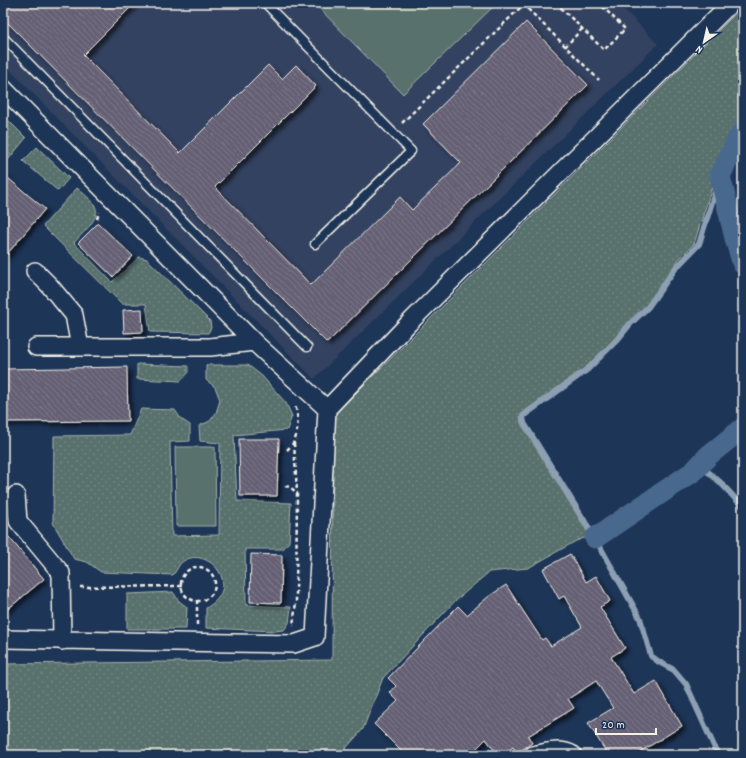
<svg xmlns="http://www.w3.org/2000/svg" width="746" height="758" font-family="Dekko,sans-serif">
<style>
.built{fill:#334260}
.grass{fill:url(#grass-dots);stroke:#a6b1aa}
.garden{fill:#58716d;stroke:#a6b1aa}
.water{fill:url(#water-waves);stroke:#8d9fb2}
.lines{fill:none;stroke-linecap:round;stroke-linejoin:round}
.stream{stroke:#8d9fb2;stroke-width:6}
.canal{stroke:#49688e;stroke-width:21}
.building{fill:url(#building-back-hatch);stroke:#f4f1e8;filter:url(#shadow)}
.service-casing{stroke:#f4f1e8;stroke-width:11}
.minor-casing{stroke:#f4f1e8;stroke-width:20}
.path{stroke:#f4f1e8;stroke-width:2.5;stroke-dasharray:4 3;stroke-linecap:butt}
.service{stroke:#1d3557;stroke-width:8}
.minor{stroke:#1d3557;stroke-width:17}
</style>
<defs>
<pattern id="grass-dots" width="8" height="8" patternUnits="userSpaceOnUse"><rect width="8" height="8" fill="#58716d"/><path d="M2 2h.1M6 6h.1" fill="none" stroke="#718682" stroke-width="1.8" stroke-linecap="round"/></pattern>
<pattern id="water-waves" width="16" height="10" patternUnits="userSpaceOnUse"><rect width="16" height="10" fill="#49688e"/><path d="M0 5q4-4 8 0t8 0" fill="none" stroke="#647e9e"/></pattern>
<pattern id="building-back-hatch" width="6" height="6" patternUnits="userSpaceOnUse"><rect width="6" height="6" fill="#666174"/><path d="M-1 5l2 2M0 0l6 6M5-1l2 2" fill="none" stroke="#7c7888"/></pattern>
<filter id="shadow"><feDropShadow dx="3.5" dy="3.5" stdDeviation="2" flood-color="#0009"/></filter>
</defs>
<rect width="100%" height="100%" fill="#1d3557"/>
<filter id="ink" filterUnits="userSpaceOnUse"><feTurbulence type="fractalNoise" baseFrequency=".025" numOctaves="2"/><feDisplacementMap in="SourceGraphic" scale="8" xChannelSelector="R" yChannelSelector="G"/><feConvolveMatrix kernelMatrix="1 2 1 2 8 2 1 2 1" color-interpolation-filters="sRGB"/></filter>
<g filter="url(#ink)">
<path class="built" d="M 3,3 L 618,3 L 658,44 L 314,379 L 3,63 Z"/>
<path class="grass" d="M 743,6 L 743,127 L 739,129 L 734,136 L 713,184 L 694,244 L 679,259 L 646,306 L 628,323 L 614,339 L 586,367 L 526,410 L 520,416 L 521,423 L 590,536 L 576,541 L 528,568 L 489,572 L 455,601 L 383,678 L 363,729 L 340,755 L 3,755 L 3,664 L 332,660 L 333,417 L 336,413 Z
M 3,115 L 26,138 L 3,166 Z
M 37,147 L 69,178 L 58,191 L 23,161 Z
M 77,188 C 83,193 91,199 95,206 C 102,218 80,235 74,243 L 112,282 L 139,257 L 147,259 L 210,321 L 211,328 L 208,333 L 150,332 L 146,304 L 122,304 L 43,226 Z
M 137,364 L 188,366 L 188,373 L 181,381 L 137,379 Z
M 206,365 L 248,365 L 262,376 L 286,403 L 292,416 L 287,430 L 234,435 L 237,501 L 291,503 L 289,542 L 283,549 L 245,549 L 246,605 L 291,607 L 289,623 L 284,630 L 275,631 L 206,628 L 206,608 C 247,585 203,541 180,564 C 178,567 176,571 173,575 L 101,572 L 87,562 L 74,559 L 53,523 L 54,436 L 130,435 L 141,409 L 175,410 L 181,419 L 190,425 L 190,441 L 170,442 L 172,536 L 219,535 L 220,443 L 200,441 L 199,426 L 210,421 L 216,413 L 220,400 L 215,387 L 206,380 Z
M 173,592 L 179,601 L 187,607 L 186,629 L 127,629 L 127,594 Z"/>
<path class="garden" d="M 314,3 L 497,3 L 403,94 Z
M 175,447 L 215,447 L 216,526 L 176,526 Z"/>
<path class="water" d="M 743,127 L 743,141 L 725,174 L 718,173 C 723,160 731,134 743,127 Z"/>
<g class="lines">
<path class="stream" d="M 700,465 L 720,482 L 743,507
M 718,755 L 686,684 L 674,670 L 659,662 L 651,656 L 640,618 L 595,538 L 524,423 L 523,416 L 588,369 L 617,340 L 630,324 L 648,307 L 675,269 L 699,244 L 720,176"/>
<path class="canal" d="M 743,132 L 739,136 L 720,176 L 736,242 L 743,264
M 595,538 L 694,471 L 709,455 L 743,428"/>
</g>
<path class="building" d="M 9,3 L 135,3 L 83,55 L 180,153 L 268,65 L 282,79 L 296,65 L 316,86 L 215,187 L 311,285 L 400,197 L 412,210 L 461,163 L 423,124 L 526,22 L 588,85 L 327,343 L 3,18 L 3,9 Z
M 3,174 L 45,209 L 3,259 Z
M 98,223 L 133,256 L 113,277 L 78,243 Z
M 142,309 L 143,332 L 124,333 L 123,310 Z
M 127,367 L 128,421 L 3,422 L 3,369 Z
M 239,439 L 279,439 L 277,496 L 240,496 Z
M 3,530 L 44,579 L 3,613 Z
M 251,554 L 282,555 L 281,603 L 250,602 Z
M 570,554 L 586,582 L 596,576 L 610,601 L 600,607 L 625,648 L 611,657 L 634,694 L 656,681 L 682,726 L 635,755 L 608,755 L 588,723 L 613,708 L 596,681 L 568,699 L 574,708 L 528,736 L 532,743 L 517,753 L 513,747 L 502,755 L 498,755 L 486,739 L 470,755 L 405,755 L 374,724 L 398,701 L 390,693 L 396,686 L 388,678 L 458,606 L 467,615 L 488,597 L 506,585 L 542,640 L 545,638 L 551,646 L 582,627 L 564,596 L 559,599 L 543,569 Z"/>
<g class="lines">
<defs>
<path id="service" d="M 265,3 L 411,151 L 315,244
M 3,37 L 307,347"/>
<path id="minor" d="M 3,88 L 254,342 L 327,409
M 35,271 L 49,285 L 74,315 L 80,347
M 36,347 L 210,347 L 254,342
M 16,495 L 18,521 L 61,573 L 62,641
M 3,639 L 294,644 L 315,637 L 327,409 L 409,323 L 731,3
M 533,755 C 546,752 561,748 573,755"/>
</defs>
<use href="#service" class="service-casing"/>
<use href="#minor" class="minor-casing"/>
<path class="path" d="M 563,3 L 559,6 L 604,50 L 625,29 L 599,3
M 523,4 L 599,80
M 524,4 L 559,6
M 565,47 L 582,29
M 402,123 L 525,3
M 97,219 L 99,212
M 294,443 L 297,492
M 287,450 C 289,448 292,445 294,442 C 298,433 299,415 295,406
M 285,486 L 290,487 L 297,493 L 296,602 L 293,626
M181 584a17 17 0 1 1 34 0a17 17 0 1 1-34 0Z
M 80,587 L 182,586
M 197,600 L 197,625"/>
<use href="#service" class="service"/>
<use href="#minor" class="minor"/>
</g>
</g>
<rect width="746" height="758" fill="none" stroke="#1d3557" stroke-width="16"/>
<rect x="8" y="8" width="730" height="742" fill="none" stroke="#f4f1e8" stroke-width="1.5" filter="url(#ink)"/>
<g transform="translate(704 42) rotate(214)" stroke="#1d3557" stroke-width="3" paint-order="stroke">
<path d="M0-3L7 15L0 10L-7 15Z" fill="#f4f1e8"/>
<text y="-6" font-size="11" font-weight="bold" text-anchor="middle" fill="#f4f1e8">N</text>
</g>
<path d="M596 728v6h60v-6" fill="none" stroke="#f4f1e8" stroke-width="2"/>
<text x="602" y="728" font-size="12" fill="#f4f1e8" stroke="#1d3557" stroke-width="3" paint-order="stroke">20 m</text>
</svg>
